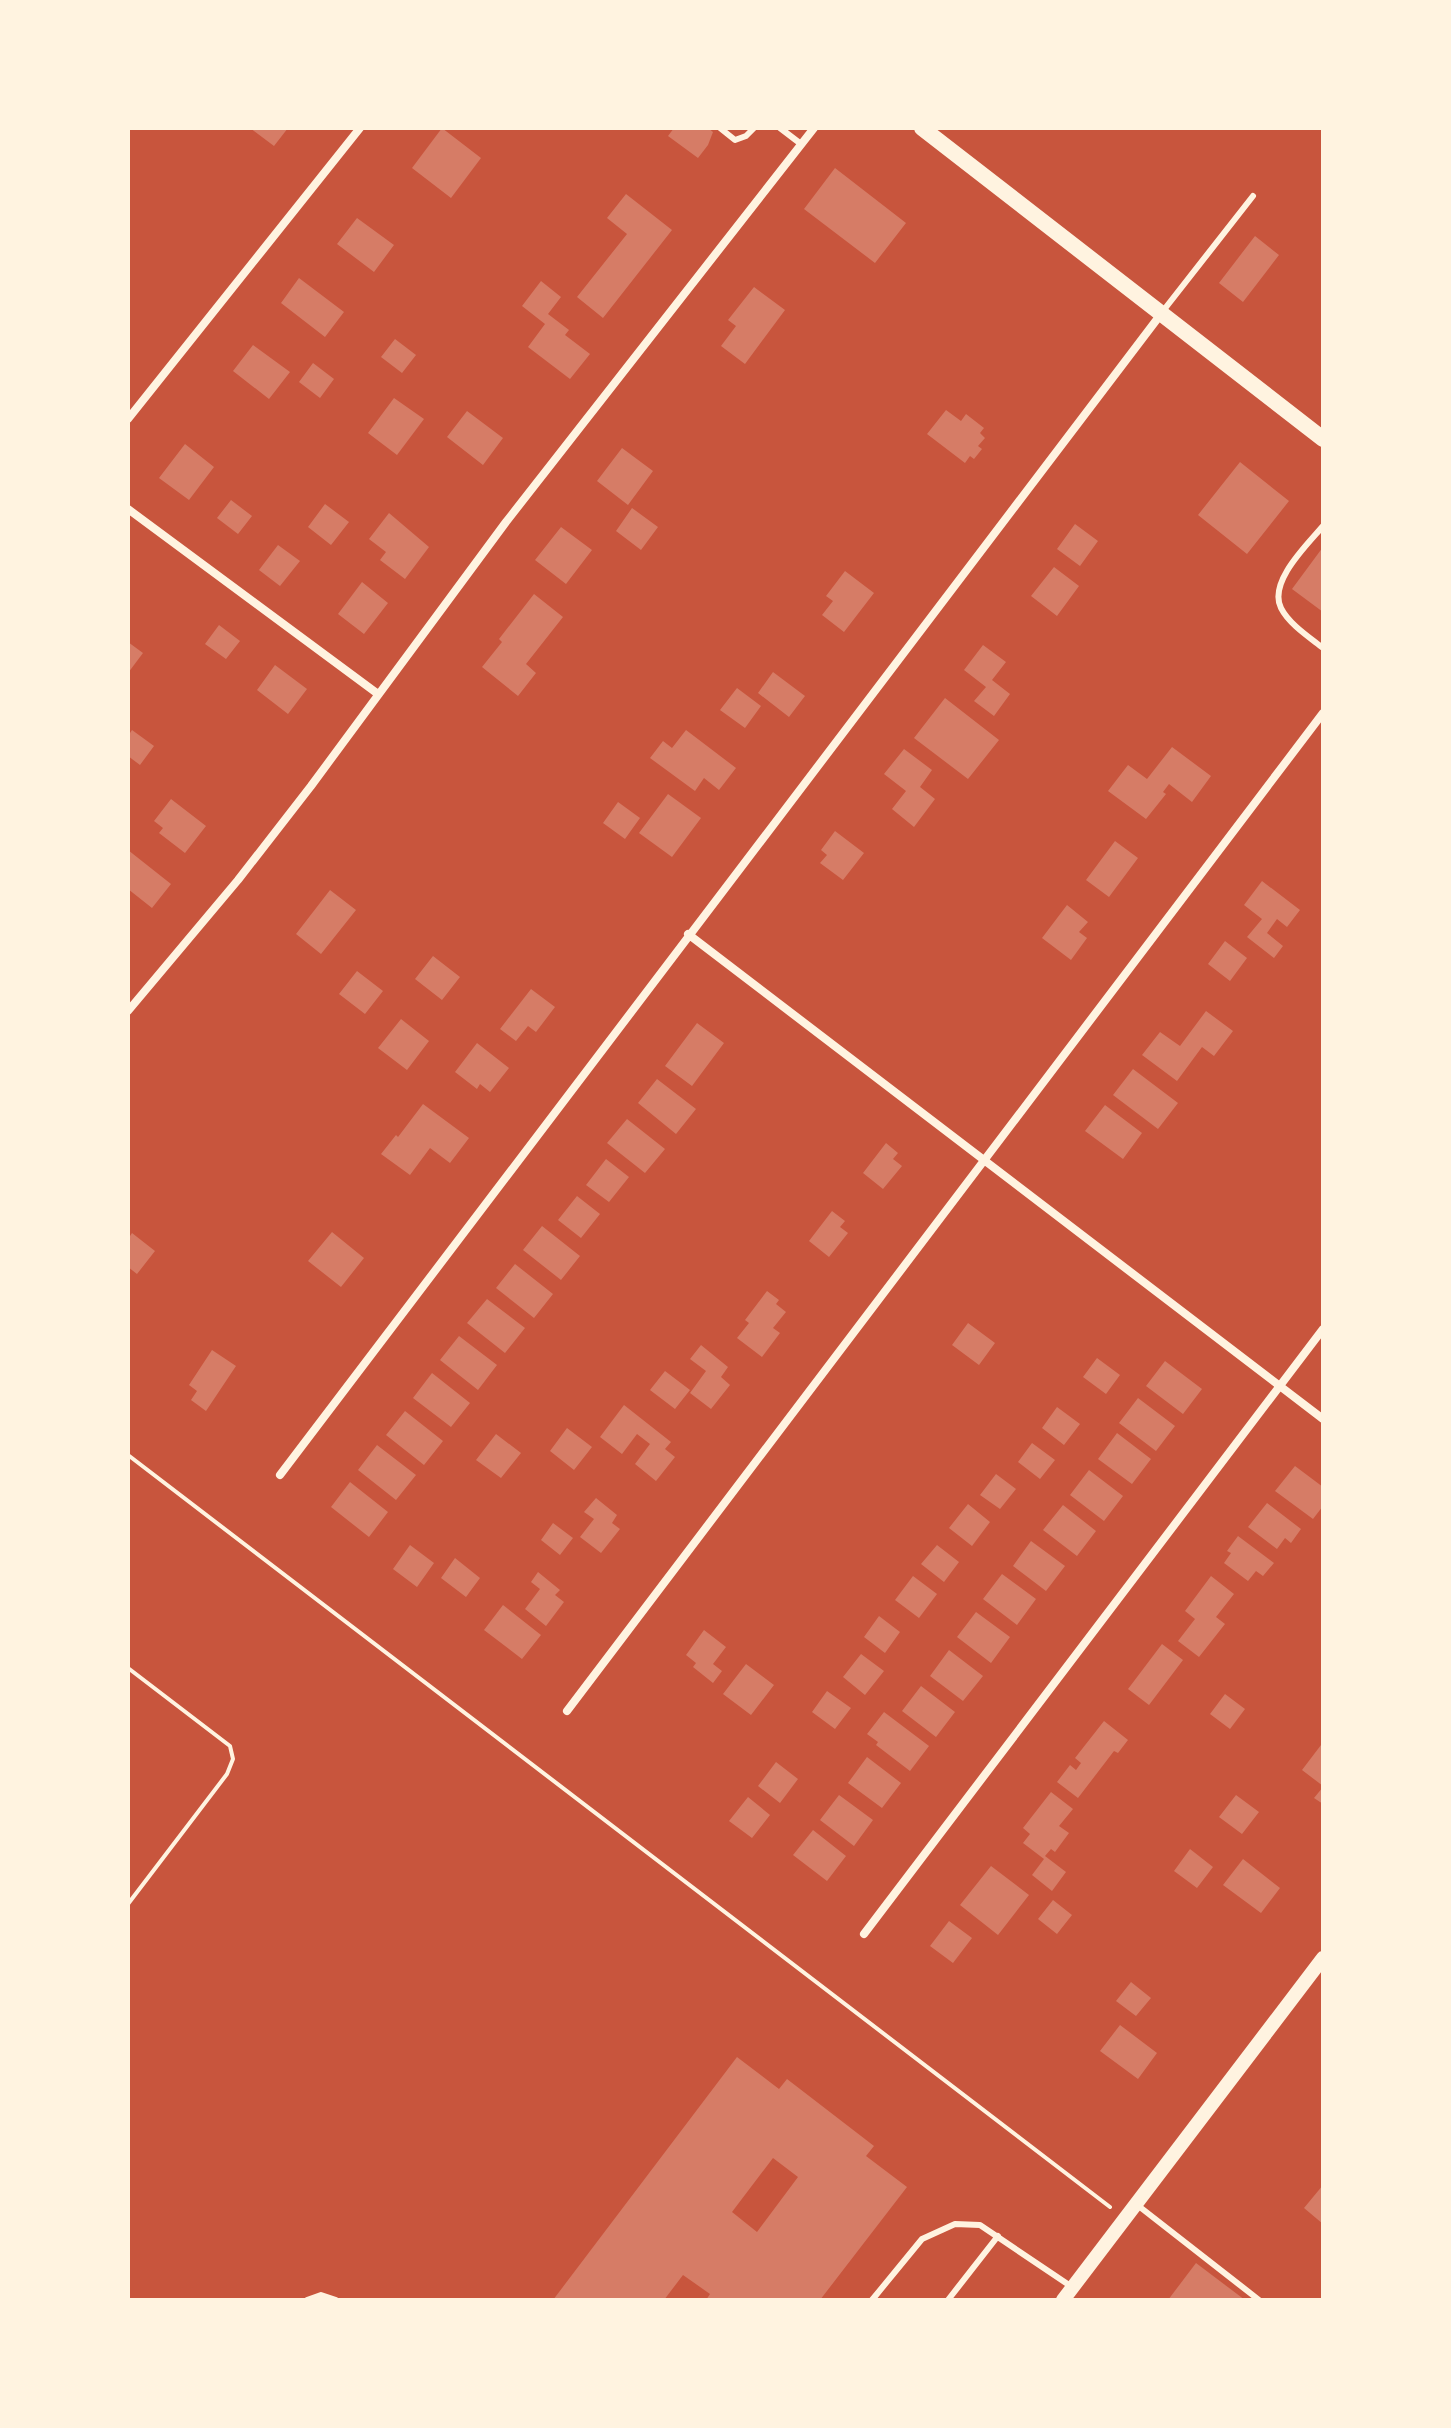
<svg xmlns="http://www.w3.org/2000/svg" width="1451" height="2428" font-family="'Exo 2',sans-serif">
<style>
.building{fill:#d67c66;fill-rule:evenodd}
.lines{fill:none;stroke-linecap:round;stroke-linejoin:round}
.path{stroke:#fff3e0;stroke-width:4}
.service{stroke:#fff3e0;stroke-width:6}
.minor{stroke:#fff3e0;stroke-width:8}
.tertiary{stroke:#fff3e0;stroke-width:14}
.secondary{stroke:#fff3e0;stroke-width:16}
</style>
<rect width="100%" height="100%" fill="#c8553d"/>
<path class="building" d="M 250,128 L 288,128 L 274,146 Z
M 442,128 L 481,158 L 451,198 L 412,168 Z
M 674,128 L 708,128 L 713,132 L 708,145 L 698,158 L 668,136 Z
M 835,168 L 906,223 L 875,263 L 804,209 Z
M 626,194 L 672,230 L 603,318 L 577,297 L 627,234 L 607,218 Z
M 357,218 L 394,245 L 374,272 L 337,244 Z
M 1255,236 L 1279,255 L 1243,302 L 1219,283 Z
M 299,278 L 344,312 L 325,337 L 281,303 Z
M 541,281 L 561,297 L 548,314 L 569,330 L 565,335 L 590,354 L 570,379 L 528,347 L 545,324 L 522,306 Z
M 754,287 L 785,310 L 745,364 L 721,346 L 736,326 L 728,320 Z
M 395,339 L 416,355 L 402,373 L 381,357 Z
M 253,345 L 290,372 L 269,399 L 233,371 Z
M 313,363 L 334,379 L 320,398 L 299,382 Z
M 394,398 L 424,419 L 397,455 L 368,433 Z
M 946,410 L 961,421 L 966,414 L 984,428 L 980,433 L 985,438 L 978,446 L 982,449 L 974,459 L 970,456 L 965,463 L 927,434 Z
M 467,411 L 503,438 L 483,465 L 447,437 Z
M 185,444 L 214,467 L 189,500 L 159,478 Z
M 622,448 L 653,471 L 628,505 L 597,481 Z
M 1240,462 L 1289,501 L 1247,554 L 1198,515 Z
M 231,500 L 252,516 L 238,534 L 217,518 Z
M 325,504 L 349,522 L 331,545 L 308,527 Z
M 632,508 L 658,527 L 641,550 L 616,531 Z
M 389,513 L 429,547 L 405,579 L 380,560 L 386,552 L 369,539 Z
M 1075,524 L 1098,541 L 1080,566 L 1057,549 Z
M 561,527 L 592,550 L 566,584 L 535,560 Z
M 278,545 L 300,561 L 280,586 L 259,570 Z
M 1323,547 L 1323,612 L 1292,589 Z
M 1054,567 L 1079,586 L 1057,616 L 1031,596 Z
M 845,571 L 874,593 L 844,632 L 822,615 L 833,601 L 826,596 Z
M 362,582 L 388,603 L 364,634 L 338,614 Z
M 534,594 L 563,617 L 526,664 L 536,673 L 518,696 L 482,667 L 502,642 L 499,639 Z
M 219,625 L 240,641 L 226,659 L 205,644 Z
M 128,642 L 143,653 L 128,673 Z
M 983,645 L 1006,662 L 992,680 L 1010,694 L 994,716 L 974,701 L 986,687 L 964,670 Z
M 275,665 L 307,689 L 288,714 L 257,690 Z
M 773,672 L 805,696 L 789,717 L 758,693 Z
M 737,688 L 761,706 L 745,728 L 720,710 Z
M 945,698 L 999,740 L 968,779 L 914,738 Z
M 132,730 L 154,746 L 140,765 L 128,756 L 128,736 Z
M 686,730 L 736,768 L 719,790 L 704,778 L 695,791 L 650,758 L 663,741 L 672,748 Z
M 1172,747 L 1211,776 L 1192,802 L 1169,784 L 1163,792 L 1166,794 L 1146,819 L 1108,791 L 1128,765 L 1147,779 Z
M 904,749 L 932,770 L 920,787 L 935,799 L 914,827 L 892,809 L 906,791 L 884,774 Z
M 668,794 L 701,818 L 672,857 L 639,833 Z
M 171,799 L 206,826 L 185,853 L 159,833 L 163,828 L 154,821 Z
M 618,802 L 640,818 L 625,839 L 603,823 Z
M 835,831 L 864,853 L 843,880 L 820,863 L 827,855 L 821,850 Z
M 1115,841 L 1138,858 L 1109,897 L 1086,880 Z
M 128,850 L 171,884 L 152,908 L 128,889 Z
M 1262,881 L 1300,910 L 1287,927 L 1277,919 L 1267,933 L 1283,946 L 1274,958 L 1247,937 L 1262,919 L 1244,905 Z
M 330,890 L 356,910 L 321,954 L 296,934 Z
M 1067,905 L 1088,922 L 1079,932 L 1087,938 L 1071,960 L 1042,938 Z
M 1225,941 L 1247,958 L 1230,981 L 1208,964 Z
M 433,956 L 460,977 L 442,1000 L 415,979 Z
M 357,971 L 383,991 L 365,1014 L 339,994 Z
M 531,989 L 555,1007 L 536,1032 L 528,1026 L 516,1041 L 500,1029 Z
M 1206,1011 L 1233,1031 L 1214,1056 L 1202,1047 L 1177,1081 L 1142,1055 L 1160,1032 L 1180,1046 Z
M 401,1019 L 429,1041 L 407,1070 L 378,1048 Z
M 697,1023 L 724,1043 L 692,1086 L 665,1066 Z
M 477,1043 L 509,1068 L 490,1092 L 480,1084 L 477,1089 L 455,1072 Z
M 1133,1069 L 1178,1103 L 1158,1129 L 1113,1095 Z
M 657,1079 L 696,1109 L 676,1134 L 638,1103 Z
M 423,1104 L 469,1138 L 450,1163 L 430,1148 L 410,1175 L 381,1154 L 396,1135 L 398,1137 Z
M 1105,1105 L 1142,1133 L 1123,1159 L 1085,1131 Z
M 627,1119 L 665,1149 L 645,1173 L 607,1143 Z
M 886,1143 L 898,1153 L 893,1159 L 902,1166 L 883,1189 L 863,1173 Z
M 606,1159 L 629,1177 L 609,1202 L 586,1185 Z
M 577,1196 L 600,1214 L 581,1238 L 558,1220 Z
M 832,1211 L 845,1221 L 840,1227 L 848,1233 L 829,1257 L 809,1241 Z
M 542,1226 L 580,1256 L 561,1280 L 523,1250 Z
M 332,1232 L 364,1258 L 341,1287 L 308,1261 Z
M 132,1233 L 155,1251 L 137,1274 L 128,1267 L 128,1239 Z
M 515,1264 L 553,1294 L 534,1318 L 496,1288 Z
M 767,1291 L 779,1300 L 776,1304 L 786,1312 L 773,1328 L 780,1333 L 762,1357 L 737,1338 L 749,1323 L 745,1320 Z
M 487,1299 L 525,1328 L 505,1353 L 467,1323 Z
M 968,1323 L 995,1343 L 979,1365 L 952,1345 Z
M 459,1336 L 497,1365 L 478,1390 L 440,1360 Z
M 701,1345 L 728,1367 L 721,1377 L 730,1385 L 711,1409 L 690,1393 L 706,1371 L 690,1359 Z
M 212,1350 L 236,1366 L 206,1411 L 191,1400 L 197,1391 L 189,1385 Z
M 1097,1358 L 1120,1375 L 1106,1394 L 1083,1377 Z
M 1165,1361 L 1202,1389 L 1183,1414 L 1146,1386 Z
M 665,1371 L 690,1390 L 675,1409 L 650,1390 Z
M 432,1373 L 470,1403 L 451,1427 L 413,1398 Z
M 1138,1398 L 1175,1426 L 1156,1451 L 1119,1423 Z
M 624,1405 L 671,1442 L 665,1449 L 675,1457 L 656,1481 L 635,1464 L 650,1444 L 637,1434 L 622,1454 L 600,1437 Z
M 1057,1407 L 1080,1424 L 1064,1445 L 1042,1428 Z
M 405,1411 L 443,1441 L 424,1465 L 386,1435 Z
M 567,1428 L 592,1447 L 574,1470 L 550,1451 Z
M 1117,1433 L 1151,1459 L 1132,1484 L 1098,1459 Z
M 496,1434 L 521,1453 L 501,1478 L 476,1460 Z
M 1032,1443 L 1055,1460 L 1040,1479 L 1018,1462 Z
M 377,1445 L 416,1475 L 396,1500 L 358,1470 Z
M 1295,1466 L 1323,1487 L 1323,1506 L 1313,1519 L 1275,1491 Z
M 1089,1470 L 1123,1496 L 1104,1521 L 1070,1495 Z
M 996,1474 L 1016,1489 L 1000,1509 L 980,1495 Z
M 350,1482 L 388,1512 L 369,1537 L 331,1507 Z
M 596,1498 L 617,1515 L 612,1523 L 620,1529 L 601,1553 L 580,1537 L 594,1519 L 584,1512 Z
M 1267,1503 L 1301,1529 L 1291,1543 L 1285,1538 L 1277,1549 L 1248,1527 Z
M 968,1504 L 990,1522 L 972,1546 L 949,1528 Z
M 1063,1505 L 1096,1531 L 1077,1556 L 1043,1530 Z
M 553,1523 L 573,1538 L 560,1555 L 541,1540 Z
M 1238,1536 L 1274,1563 L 1263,1576 L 1256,1571 L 1248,1581 L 1224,1563 L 1231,1553 L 1227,1551 Z
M 1031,1541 L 1065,1566 L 1046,1591 L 1013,1566 Z
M 410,1545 L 434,1563 L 417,1587 L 393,1569 Z
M 937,1545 L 959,1562 L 944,1582 L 921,1564 Z
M 455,1558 L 480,1578 L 466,1597 L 441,1578 Z
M 538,1572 L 560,1590 L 555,1595 L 564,1602 L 546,1626 L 525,1609 L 540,1589 L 531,1582 Z
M 1002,1574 L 1036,1599 L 1017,1625 L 983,1599 Z
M 913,1576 L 937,1594 L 919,1618 L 895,1600 Z
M 1211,1576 L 1234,1594 L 1216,1617 L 1225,1624 L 1199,1657 L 1178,1641 L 1195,1619 L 1185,1611 Z
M 503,1605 L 541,1635 L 522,1659 L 484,1630 Z
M 976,1612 L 1010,1637 L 991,1663 L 957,1637 Z
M 879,1616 L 900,1632 L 885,1653 L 864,1637 Z
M 704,1630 L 726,1647 L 713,1664 L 722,1671 L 713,1683 L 693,1667 L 696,1663 L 686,1655 Z
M 1162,1644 L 1183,1660 L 1149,1705 L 1128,1689 Z
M 949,1650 L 983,1676 L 963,1701 L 930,1676 Z
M 861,1654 L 884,1671 L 865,1695 L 843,1677 Z
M 746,1664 L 774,1685 L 751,1715 L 723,1694 Z
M 921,1686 L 955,1712 L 936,1737 L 902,1711 Z
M 827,1691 L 851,1708 L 835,1729 L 812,1712 Z
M 1225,1694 L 1245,1709 L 1230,1729 L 1210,1714 Z
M 884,1712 L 929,1746 L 910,1771 L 876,1745 L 878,1742 L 867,1734 Z
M 1104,1721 L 1128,1740 L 1118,1753 L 1114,1751 L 1078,1798 L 1057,1782 L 1070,1765 L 1076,1770 L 1081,1763 L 1075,1758 Z
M 1321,1745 L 1323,1746 L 1323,1786 L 1302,1770 Z
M 867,1757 L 901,1783 L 882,1808 L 848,1783 Z
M 776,1762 L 798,1779 L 780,1803 L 758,1786 Z
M 1323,1787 L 1323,1804 L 1314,1798 Z
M 1051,1792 L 1073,1809 L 1059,1826 L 1069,1833 L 1055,1852 L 1051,1849 L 1045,1856 L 1066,1872 L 1052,1891 L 1032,1875 L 1044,1859 L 1023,1843 L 1030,1834 L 1023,1828 Z
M 839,1795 L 873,1820 L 854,1846 L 820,1820 Z
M 1236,1795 L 1259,1812 L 1242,1834 L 1219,1817 Z
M 748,1797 L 770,1815 L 752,1838 L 729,1821 Z
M 813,1830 L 846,1856 L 827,1881 L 793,1855 Z
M 1190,1849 L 1213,1867 L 1197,1888 L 1174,1871 Z
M 1243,1859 L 1280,1888 L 1261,1913 L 1223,1885 Z
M 991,1866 L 1029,1895 L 998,1935 L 960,1905 Z
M 1053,1900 L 1072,1915 L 1057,1934 L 1038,1919 Z
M 949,1921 L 972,1938 L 953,1963 L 930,1946 Z
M 1131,1982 L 1151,1998 L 1136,2016 L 1116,2001 Z
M 1120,2025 L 1157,2053 L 1138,2079 L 1100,2051 Z
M 737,2057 L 779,2089 L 787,2079 L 874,2146 L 866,2156 L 907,2187 L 820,2300 L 706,2300 L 710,2294 L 683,2275 L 664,2300 L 553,2300 ZM 773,2158 L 798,2177 L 757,2232 L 732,2212 Z
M 1323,2185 L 1323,2224 L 1304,2208 Z
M 1196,2263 L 1245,2300 L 1168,2300 Z"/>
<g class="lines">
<path class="path" d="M 128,1455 L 1110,2207
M 128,1668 L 230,1746 L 233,1759 L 227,1774 L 128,1904"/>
<path class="service" d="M 720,128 L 735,140 L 746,136 L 754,128
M 780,128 L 801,144
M 1163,311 L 1253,196
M 1323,526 C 1307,545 1268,582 1281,608 C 1289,624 1309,637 1323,648
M 1136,2204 L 1259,2300
M 307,2300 L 321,2295 L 336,2300
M 872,2300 L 922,2239 L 955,2224 L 980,2225 L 1072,2287
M 948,2300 L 998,2236"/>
<path class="minor" d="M 128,419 L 360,128
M 128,509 L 378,694
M 688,934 L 1323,1419
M 128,1011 L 238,880 L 311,786 L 506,522 L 814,128
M 280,1475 L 1161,314
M 567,1711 L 1323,713
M 864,1934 L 1323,1329"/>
<path class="tertiary" d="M 1063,2300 L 1323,1958"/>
<path class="secondary" d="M 922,128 L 1323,439"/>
</g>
<rect width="1451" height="2428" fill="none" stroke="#fff3e0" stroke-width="260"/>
</svg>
